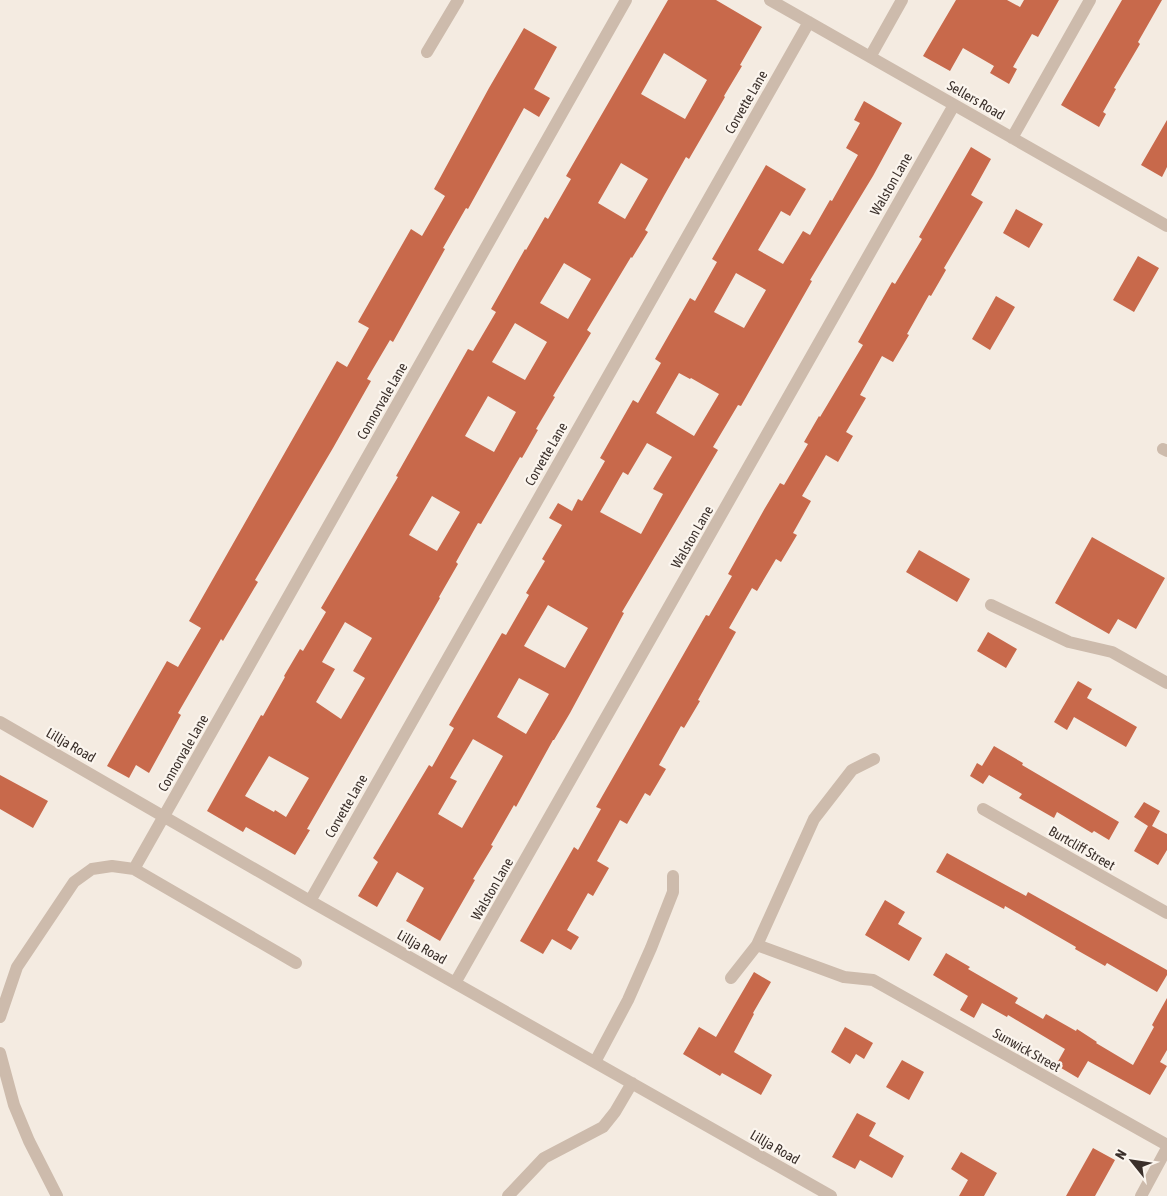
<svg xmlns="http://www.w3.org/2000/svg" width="1167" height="1196" font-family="'Asap Condensed',sans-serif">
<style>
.building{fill:#c8694b;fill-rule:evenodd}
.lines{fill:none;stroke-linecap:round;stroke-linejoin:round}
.minor{stroke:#cdbbac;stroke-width:12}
.labels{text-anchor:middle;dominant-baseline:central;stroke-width:4.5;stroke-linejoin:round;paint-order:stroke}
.street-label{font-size:14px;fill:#3b302b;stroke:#fbf5ee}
</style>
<rect width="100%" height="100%" fill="#f4ebe1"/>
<path class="building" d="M 668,0 L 716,0 L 762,27 L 740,65 L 742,66 L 724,96 L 725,97 L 689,159 L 686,157 L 665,194 L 645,230 L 648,232 L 632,258 L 631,257 L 587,330 L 591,333 L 553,396 L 555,397 L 536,429 L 538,430 L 522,458 L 520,457 L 481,524 L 478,523 L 456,562 L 458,564 L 439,597 L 440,598 L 307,829 L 310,830 L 295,855 L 246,827 L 243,832 L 207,811 L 261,715 L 263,716 L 285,677 L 284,676 L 300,649 L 303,651 L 326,612 L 321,608 L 398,477 L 396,476 L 468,349 L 473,351 L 496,312 L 491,309 L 525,249 L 526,250 L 545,217 L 548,219 L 571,179 L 566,176 ZM 664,53 L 707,80 L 685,119 L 641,94 ZM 621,163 L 648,179 L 625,219 L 598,203 ZM 564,263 L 591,279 L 568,319 L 540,303 ZM 515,323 L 547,342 L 525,380 L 492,362 ZM 488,396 L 516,412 L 494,452 L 465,436 ZM 432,496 L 460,512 L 437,551 L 409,535 ZM 345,622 L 372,638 L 353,671 L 365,678 L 341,719 L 316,702 L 335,669 L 322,662 ZM 269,756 L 309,778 L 286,817 L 275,810 L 274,812 L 245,796 Z
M 956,0 L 1007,0 L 1020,7 L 1024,0 L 1059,0 L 1038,37 L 1032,34 L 1013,67 L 1017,69 L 1009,84 L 990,73 L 994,66 L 963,48 L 950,71 L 923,56 Z
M 1122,0 L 1162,0 L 1138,42 L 1140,44 L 1114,88 L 1116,89 L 1103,112 L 1106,114 L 1099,127 L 1061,105 Z
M 524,28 L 557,47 L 534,89 L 550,98 L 539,117 L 524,108 L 468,209 L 466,208 L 443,248 L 445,249 L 393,342 L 390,340 L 367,379 L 371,381 L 333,448 L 255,580 L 258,582 L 223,641 L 221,639 L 178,713 L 181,715 L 149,773 L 136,765 L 129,778 L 107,766 L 167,661 L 178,667 L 201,628 L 189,621 L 337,361 L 347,367 L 369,328 L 358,322 L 411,229 L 422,236 L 445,196 L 434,189 L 489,88 Z
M 864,101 L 902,123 L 873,176 L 810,280 L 812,281 L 741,406 L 738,405 L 713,447 L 718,450 L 622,612 L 624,613 L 570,713 L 554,740 L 553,740 L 516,807 L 514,805 L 491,845 L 493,846 L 473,879 L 475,880 L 440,941 L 406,921 L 424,888 L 397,872 L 377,907 L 358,896 L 378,862 L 373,858 L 429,765 L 432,767 L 454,728 L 449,725 L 502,633 L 506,635 L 529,595 L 526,593 L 545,561 L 542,559 L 562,525 L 549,518 L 558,503 L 572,511 L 578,499 L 582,501 L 605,461 L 600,458 L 633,400 L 638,403 L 661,363 L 655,359 L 690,298 L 695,301 L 717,262 L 712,259 L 766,165 L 806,189 L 790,216 L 781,211 L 758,250 L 783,264 L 803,231 L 810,235 L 830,200 L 832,201 L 858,155 L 846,148 L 860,123 L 854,120 ZM 736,273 L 766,290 L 744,328 L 714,312 ZM 679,373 L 690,379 L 691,378 L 719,394 L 694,436 L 656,413 ZM 647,443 L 672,457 L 653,489 L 663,494 L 641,534 L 600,512 L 623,472 L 628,475 ZM 548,605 L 588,628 L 565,668 L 524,646 ZM 519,678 L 549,694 L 526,734 L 497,717 ZM 473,739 L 503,756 L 462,828 L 438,814 L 457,781 L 450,778 Z
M 1167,120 L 1167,167 L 1162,177 L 1141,165 Z
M 971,147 L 991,159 L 971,195 L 983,202 L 944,268 L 946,270 L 931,296 L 929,295 L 907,334 L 909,335 L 893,362 L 882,356 L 860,395 L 866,398 L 846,432 L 853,436 L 838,462 L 826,455 L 802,496 L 811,501 L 793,533 L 797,535 L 781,562 L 776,559 L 757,591 L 752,588 L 729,628 L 736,632 L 698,700 L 700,701 L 684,728 L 681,726 L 659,765 L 666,769 L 650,796 L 645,793 L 627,824 L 620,820 L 597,861 L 609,868 L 593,896 L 588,893 L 567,930 L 579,937 L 571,950 L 552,939 L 543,954 L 520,941 L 574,847 L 578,850 L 601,809 L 596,807 L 706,615 L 709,616 L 732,576 L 728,574 L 765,508 L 780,483 L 784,485 L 808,444 L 804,442 L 819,416 L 820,417 L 863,345 L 858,342 L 892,282 L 895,284 L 922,239 L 919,237 Z
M 1016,209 L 1043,224 L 1029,248 L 1003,233 Z
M 1138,256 L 1159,268 L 1134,312 L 1113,300 Z
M 996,296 L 1015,307 L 990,350 L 972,339 Z
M 1092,537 L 1165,578 L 1136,629 L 1118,619 L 1109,634 L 1055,603 Z
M 919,550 L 970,579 L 957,602 L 906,572 Z
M 988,632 L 1017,649 L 1006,668 L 977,651 Z
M 1078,681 L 1092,689 L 1087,698 L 1137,727 L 1126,747 L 1074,717 L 1067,730 L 1054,722 Z
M 994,746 L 1023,763 L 1022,765 L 1119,822 L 1109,840 L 1094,831 L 1092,833 L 1057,812 L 1054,818 L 1019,798 L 1022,794 L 989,775 L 983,784 L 970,776 L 977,763 L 982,766 Z
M 0,775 L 48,801 L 33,828 L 0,809 Z
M 1144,802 L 1160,811 L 1152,826 L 1167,834 L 1167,850 L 1158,865 L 1134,851 L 1148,826 L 1134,817 Z
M 947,853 L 1026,896 L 1028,892 L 1167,970 L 1167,975 L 1157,992 L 1107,963 L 1105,966 L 1075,949 L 1076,947 L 1005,906 L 1004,909 L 936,872 Z
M 885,900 L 905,912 L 898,924 L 922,938 L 909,961 L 865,935 Z
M 946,953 L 970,967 L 968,969 L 1018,998 L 1015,1003 L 1043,1019 L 1046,1014 L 1076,1031 L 1077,1029 L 1097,1042 L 1096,1043 L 1133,1065 L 1154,1027 L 1152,1025 L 1167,998 L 1167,1050 L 1160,1062 L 1167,1066 L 1150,1095 L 1088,1061 L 1078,1078 L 1056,1065 L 1065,1049 L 1008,1015 L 1007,1017 L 982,1003 L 974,1018 L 960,1010 L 968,996 L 933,975 Z
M 754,972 L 771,982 L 753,1013 L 754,1014 L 734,1052 L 772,1075 L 761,1095 L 722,1073 L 720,1076 L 683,1054 L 699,1027 L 716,1037 Z
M 845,1027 L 873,1043 L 864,1059 L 856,1054 L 850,1064 L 831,1052 Z
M 902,1060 L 924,1072 L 909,1100 L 886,1087 Z
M 857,1113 L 876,1123 L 869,1136 L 904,1156 L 892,1178 L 860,1160 L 855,1169 L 832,1157 Z
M 1093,1148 L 1115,1160 L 1095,1196 L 1066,1196 Z
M 961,1152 L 997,1173 L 984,1196 L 959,1196 L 968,1180 L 951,1169 Z"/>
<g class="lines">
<path class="minor" d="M 770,0 L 1167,226
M 427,52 L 458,0
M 870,57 L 902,0
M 1012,138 L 1090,0
M 1163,449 L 1167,451
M 991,605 L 1069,642 L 1112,652 L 1167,683
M 0,722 L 310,901 L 831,1196
M 874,759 L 852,770 L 814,819 L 757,945 L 844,977 L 873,980 L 1167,1145
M 983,809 L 1167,913
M 310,901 L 809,22
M 296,963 L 134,869 L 626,0
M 731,978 L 757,945
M 455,983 L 954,105
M 0,1017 L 17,967 L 74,882 L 92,869 L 112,866 L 134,869
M 0,1053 L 14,1105 L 29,1141 L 57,1196
M 595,1062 L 628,1000 L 651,948 L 673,892 L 673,876
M 508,1196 L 544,1158 L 603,1127 L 615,1112 L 632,1083
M 1141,1196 L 1167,1148"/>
</g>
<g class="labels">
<g class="street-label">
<text transform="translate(976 100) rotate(30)">Sellers Road</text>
<text transform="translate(746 102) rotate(-60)">Corvette Lane</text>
<text transform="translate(891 184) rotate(-60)">Walston Lane</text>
<text transform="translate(382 401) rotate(-60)">Connorvale Lane</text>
<text transform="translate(546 454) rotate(-60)">Corvette Lane</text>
<text transform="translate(692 537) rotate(-60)">Walston Lane</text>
<text transform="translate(71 745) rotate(30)">Lillja Road</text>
<text transform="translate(183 753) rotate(-60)">Connorvale Lane</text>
<text transform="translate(346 806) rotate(-60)">Corvette Lane</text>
<text transform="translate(1082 848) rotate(30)">Burtcliff Street</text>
<text transform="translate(492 889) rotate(-60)">Walston Lane</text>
<text transform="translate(422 947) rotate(30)">Lillja Road</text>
<text transform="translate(1027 1050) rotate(29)">Sunwick Street</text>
<text transform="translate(775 1147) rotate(30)">Lillja Road</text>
</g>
</g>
<g transform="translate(1132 1161) rotate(300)" stroke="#fbf5ee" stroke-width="4" paint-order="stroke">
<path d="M0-4L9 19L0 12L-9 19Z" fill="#3b302b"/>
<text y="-8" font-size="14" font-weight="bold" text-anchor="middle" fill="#3b302b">N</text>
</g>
</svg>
